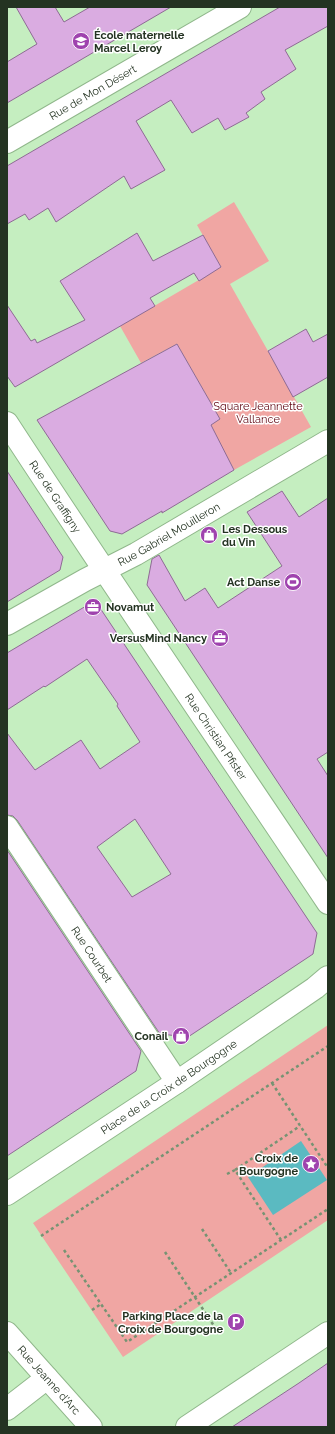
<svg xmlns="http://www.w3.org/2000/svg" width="335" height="1434" font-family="Raleway,sans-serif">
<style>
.green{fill:#f0a6a3}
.water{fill:#5bbac1}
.building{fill:#daace1;stroke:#8e6b94;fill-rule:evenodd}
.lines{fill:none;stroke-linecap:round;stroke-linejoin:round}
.minor-casing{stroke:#90b78b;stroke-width:24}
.major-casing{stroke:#90b78b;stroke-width:24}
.path{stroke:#769373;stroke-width:2.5;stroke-dasharray:3 3;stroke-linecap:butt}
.minor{stroke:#fff;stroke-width:22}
.major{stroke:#fff;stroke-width:22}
.labels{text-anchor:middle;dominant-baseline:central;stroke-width:3;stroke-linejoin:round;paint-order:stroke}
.poi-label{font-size:11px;font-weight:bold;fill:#243322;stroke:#fff;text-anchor:end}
.street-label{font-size:11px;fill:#243322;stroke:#fff}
.park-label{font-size:11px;fill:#620814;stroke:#fff}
</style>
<rect width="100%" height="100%" fill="#c5eec0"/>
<path class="green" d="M 234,202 L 269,261 L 230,284 L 311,427 L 234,470 L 210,425 L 220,419 L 177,344 L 141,363 L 120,326 L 221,267 L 197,225 Z
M 328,1025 L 328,1220 L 123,1357 L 33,1223 Z"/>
<path class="water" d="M 301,1141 L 327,1180 L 273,1215 L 248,1177 Z"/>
<path class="building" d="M 16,7 L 55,7 L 64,22 L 90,7 L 171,7 L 7,103 L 7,62 L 37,44 Z
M 280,7 L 328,7 L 328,26 L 285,50 L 296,69 L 261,92 L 265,99 L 246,113 L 249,117 L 225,130 L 218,118 L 192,133 L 171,100 L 136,121 L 165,170 L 131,189 L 124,176 L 56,222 L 48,208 L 29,220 L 25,214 L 7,224 L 7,166 Z
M 137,233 L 153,261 L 203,235 L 221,267 L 199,281 L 194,273 L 150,298 L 155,306 L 15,387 L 7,376 L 7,305 L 31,341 L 35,339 L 37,343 L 85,320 L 60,281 Z
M 306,329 L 313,342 L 328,334 L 328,377 L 293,397 L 268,351 Z
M 177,344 L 220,419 L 211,425 L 234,470 L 162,513 L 162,511 L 122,534 L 110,531 L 37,420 Z
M 7,471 L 63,557 L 60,570 L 7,602 Z
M 282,491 L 299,517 L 328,498 L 328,752 L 317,759 L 328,776 L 328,858 L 147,585 L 152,559 L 159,555 L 185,601 L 205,588 L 218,608 L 282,566 L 247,512 Z
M 86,606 L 100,608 L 317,933 L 313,954 L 188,1037 L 160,1034 L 17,820 L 13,816 L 7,815 L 7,733 L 35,770 L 81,740 L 100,769 L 140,742 L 117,706 L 118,704 L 87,659 L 45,687 L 44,686 L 7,710 L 7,653 ZM 135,819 L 171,874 L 132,897 L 97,847 Z
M 7,850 L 141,1051 L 136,1071 L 7,1156 Z
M 328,1363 L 328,1427 L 232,1427 L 299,1383 Z"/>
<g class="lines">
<defs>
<g id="minor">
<path id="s1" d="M 7,423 C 112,584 221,743 328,903"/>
<path id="s2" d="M 7,624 L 85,580 L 136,554 L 328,441"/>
<path id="s3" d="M 7,827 L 177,1082"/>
<path id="s4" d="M 7,1194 L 177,1082 L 315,988 L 328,977"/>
<path d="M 7,1409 L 47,1378"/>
<path d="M 187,1427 L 328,1333"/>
</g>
<g id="major">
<path id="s5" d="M 7,142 L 240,7"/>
<path id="s6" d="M 7,1333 L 91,1427"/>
</g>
</defs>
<use href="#minor" class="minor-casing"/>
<use href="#major" class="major-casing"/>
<path class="path" d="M 272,1083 L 328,1168
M 227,1174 L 235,1170
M 202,1229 L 231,1273
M 41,1236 L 328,1046
M 281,1240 L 235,1170 L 300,1126
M 64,1250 L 127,1342 L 328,1209
M 165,1252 L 218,1332
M 92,1310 L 101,1304"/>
<use href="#minor" class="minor"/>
<use href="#major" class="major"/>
</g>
<defs>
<symbol id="school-disc" viewBox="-11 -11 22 22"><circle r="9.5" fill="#9f43ae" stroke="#fff"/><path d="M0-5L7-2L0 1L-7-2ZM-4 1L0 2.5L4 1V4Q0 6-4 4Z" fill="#fff"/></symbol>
<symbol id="shop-disc" viewBox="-11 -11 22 22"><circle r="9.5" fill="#9f43ae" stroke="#fff"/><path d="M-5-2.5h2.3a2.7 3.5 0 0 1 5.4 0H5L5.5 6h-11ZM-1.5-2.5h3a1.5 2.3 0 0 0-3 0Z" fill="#fff"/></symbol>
<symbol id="stadium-disc" viewBox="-11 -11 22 22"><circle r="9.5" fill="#9f43ae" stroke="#fff"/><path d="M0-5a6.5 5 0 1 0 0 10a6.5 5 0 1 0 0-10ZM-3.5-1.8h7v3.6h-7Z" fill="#fff"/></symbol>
<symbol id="office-disc" viewBox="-11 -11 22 22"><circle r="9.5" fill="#9f43ae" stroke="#fff"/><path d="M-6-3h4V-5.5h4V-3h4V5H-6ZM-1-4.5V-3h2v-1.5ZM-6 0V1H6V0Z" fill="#fff"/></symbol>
<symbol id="sight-disc" viewBox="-11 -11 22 22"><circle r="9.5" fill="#9f43ae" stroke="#fff"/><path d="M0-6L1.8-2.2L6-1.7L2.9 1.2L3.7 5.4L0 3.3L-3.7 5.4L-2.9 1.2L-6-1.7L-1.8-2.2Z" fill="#fff"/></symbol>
<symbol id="parking-disc" viewBox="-11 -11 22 22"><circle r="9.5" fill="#9f43ae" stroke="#fff"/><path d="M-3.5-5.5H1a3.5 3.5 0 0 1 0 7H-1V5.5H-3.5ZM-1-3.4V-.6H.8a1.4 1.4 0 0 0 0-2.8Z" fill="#fff"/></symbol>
</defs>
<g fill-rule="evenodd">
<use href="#school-disc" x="71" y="31" width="20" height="20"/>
<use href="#shop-disc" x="199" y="525" width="20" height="20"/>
<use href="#stadium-disc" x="283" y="572" width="20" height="20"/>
<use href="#office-disc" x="83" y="597" width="20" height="20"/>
<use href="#office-disc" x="210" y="628" width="20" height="20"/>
<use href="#shop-disc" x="171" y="1026" width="20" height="20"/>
<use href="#sight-disc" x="301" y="1154" width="20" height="20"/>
<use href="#parking-disc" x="226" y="1312" width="20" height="20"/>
</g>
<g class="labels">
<g class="poi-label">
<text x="94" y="35" text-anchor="start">École maternelle<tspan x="94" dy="13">Marcel Leroy</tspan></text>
<text x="222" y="529" text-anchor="start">Les Dessous<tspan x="222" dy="13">du Vin</tspan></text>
<text x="280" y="582">Act Danse</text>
<text x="106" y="607" text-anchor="start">Novamut</text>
<text x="207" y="638">VersusMind Nancy</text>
<text x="168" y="1036">Conail</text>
<text x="298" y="1158">Croix de<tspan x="298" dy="13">Bourgogne</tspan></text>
<text x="223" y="1316">Parking Place de la<tspan x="223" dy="13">Croix de Bourgogne</tspan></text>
</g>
<g class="street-label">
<text stroke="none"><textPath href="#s5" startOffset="99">Rue de Mon Désert</textPath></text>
<text stroke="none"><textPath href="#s1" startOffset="88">Rue de Graffigny</textPath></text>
<text stroke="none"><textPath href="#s2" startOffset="185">Rue Gabriel Mouilleron</textPath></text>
<text stroke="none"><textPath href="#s1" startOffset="377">Rue Christian Pfister</textPath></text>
<text stroke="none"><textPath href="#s3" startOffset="153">Rue Courbet</textPath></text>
<text stroke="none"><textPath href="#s4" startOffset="194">Place de la Croix de Bourgogne</textPath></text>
<text stroke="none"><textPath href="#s6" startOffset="63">Rue Jeanne d'Arc</textPath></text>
</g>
<g class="park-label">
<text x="258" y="406">Square Jeannette<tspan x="258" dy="13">Vallance</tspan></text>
</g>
</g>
<rect width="335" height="1434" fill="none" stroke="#243322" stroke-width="16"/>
</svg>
